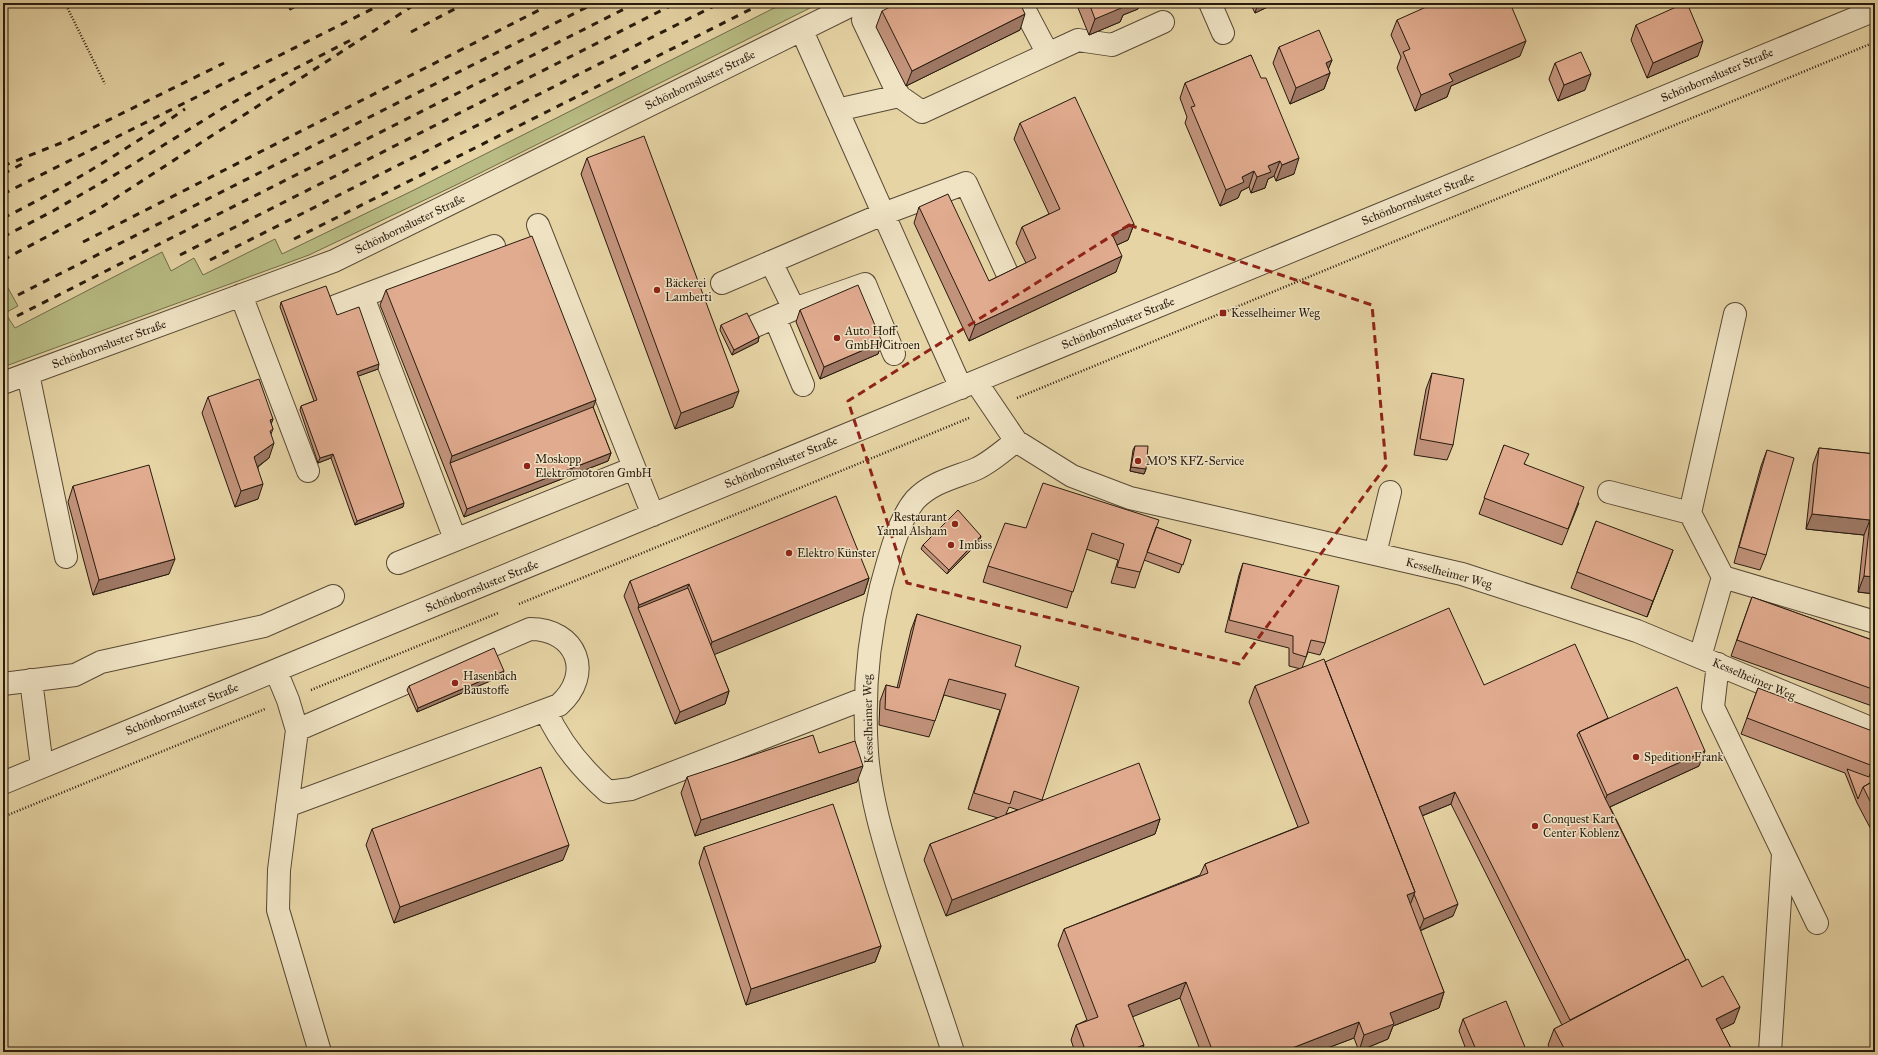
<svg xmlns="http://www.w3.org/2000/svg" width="1878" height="1055" font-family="'IM FELL Great Primer',serif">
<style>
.green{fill:#b8bc84;stroke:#706c49}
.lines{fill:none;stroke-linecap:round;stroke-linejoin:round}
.minor-casing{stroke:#584934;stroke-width:24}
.path{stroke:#281b0e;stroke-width:2.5;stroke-dasharray:1 2;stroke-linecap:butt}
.minor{stroke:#efe3c4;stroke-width:22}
.rail{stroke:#281b0e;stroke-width:3;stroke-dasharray:7 7;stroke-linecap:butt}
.wall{fill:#c2937b;stroke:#281b0e;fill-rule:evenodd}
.shaded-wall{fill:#9e7864;stroke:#281b0e}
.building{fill:#e1ab8f;stroke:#281b0e}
.marked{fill:none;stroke:#8f2418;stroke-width:3;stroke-dasharray:8 5;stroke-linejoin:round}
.poi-dot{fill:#8f2418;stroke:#efe3c4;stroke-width:1.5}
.labels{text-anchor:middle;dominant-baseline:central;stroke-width:3;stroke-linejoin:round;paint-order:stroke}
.street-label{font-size:12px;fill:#281b0e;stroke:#efe3c4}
.poi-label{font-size:12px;fill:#281b0e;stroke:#efe3c4;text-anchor:start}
</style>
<rect width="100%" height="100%" fill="#e6d4a5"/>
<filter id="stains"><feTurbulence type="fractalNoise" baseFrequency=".005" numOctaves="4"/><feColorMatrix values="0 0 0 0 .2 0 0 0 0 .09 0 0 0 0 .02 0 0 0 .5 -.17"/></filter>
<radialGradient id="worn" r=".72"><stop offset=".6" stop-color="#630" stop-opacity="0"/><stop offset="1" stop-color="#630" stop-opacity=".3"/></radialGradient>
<path class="green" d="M 784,3 L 820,3 L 456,185 L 309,255 L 3,367 L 3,279 L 18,306 L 5,313 L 15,328 L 162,252 L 171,271 L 194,258 L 203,275 L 275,239 L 282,254 L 414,190 Z"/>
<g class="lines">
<defs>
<path id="minor" d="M 897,3 L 863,20 L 899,96
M 1021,3 L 1048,54
M 1210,3 L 1223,33
M 802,31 L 961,388
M 837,110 L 899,96 L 922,112 L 1078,40 L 1112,45 L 1163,22
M 538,225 L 653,515
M 771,262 L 794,309
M 722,283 L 883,214 L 966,183 L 1007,273
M 241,295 L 308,471
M 363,297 L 455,539
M 336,306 L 494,246
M 775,318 L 803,385
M 755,326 L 794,309 L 865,284 L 894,354
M 28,374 L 66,557
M 976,382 L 1016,441 L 1072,476 L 1130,498 L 1462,574 L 1637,631 L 1875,730
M 3,383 L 334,261 L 856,3
M 1609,492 L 1690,513
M 1375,554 L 1390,492
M 398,563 L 634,468
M 1723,577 L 1875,622
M 1700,657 L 1723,577 L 1690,513 L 1735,314
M 1718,664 L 1713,707 L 1817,923
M 276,671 L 288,700 L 297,730 L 279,870 L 278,910 L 320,1052
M 31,680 L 42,767
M 3,684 L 75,675 L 101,662 L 264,626 L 333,596
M 546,711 C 560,743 582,769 608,792 L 631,789 L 866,698
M 3,783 L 1875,10
M 287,806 L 559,705 C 594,674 577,629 530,629 L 297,730
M 953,1052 C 935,995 914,938 896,881 C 883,839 870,796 867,752 C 863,696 868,641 881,587 C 888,562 898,520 915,500 C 932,482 954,478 976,469 C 990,463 1004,450 1016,441
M 1770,1052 L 1783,854"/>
</defs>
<use href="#minor" class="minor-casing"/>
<path class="path" d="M 65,3 L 105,84
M 1017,398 L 1875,42
M 519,604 L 969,418
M 311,690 L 498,613
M 3,817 L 265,709"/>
<use href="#minor" class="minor"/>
<path class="rail" d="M 411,32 L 466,3
M 3,166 L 66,141 L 224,63
M 3,174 L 24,163
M 3,194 L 384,3
M 3,218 C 67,187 127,149 185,109
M 3,237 L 53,211 L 130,166 L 225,107 L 277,78 L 351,40
M 294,239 L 763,3
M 83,242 L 553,3
M 180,255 L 676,3
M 3,260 L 97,210 L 417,3
M 210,260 L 720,3
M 18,295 L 595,3
M 17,316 L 636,3"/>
</g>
<path class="wall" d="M 287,3 L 303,3 L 290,10 L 287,4 Z
M 1076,3 L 1140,3 L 1138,9 L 1123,15 L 1120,22 L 1089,35 Z
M 1250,3 L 1276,3 L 1255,13 Z
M 882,11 L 1020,30 L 906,86 L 876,27 Z
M 1397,20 L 1520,56 L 1451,86 L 1447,97 L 1415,111 L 1397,68 L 1401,57 L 1391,35 Z
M 1636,25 L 1698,56 L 1647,78 L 1631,40 Z
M 1279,47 L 1332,60 L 1328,69 L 1330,73 L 1324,89 L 1290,104 L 1273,63 Z
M 1251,55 L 1294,174 L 1276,181 L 1274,176 L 1268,179 L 1265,188 L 1251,193 L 1249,187 L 1241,191 L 1238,198 L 1220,206 L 1185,123 L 1187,117 L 1180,98 L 1185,83 Z
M 1555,63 L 1585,90 L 1558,101 L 1549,79 Z
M 1020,123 L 1134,224 L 1128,240 L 1117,245 L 1116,272 L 969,341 L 914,223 L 919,207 L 989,281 L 1026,263 L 1016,243 L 1022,227 L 1049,214 L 1014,139 Z
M 587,158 L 733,407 L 675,429 L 581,174 Z
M 386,290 L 593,407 L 611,453 L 608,461 L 464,517 L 380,305 Z
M 281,302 L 337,315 L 378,369 L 358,376 L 403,507 L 355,525 L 331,458 L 318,463 L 300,410 L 301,406 L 314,401 L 280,307 Z
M 800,310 L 882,342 L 878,354 L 820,379 L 796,322 Z
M 721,325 L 759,337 L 758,342 L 732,355 L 720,330 Z
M 1432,373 L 1453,445 L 1447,460 L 1414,455 L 1426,389 Z
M 208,397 L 273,419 L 271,424 L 273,429 L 271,434 L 269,458 L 258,467 L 258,499 L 235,507 L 202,413 Z
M 1504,445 L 1525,464 L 1579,503 L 1562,545 L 1479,514 Z
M 1135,446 L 1146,469 L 1144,474 L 1130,471 L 1133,450 Z
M 1819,448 L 1875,454 L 1875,594 L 1858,592 L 1864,535 L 1806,529 L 1813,464 Z
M 1767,450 L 1766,555 L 1760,570 L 1734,563 L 1761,466 Z
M 73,486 L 169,574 L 93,595 L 68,502 Z
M 1596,521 L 1667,566 L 1647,617 L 1571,588 Z
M 1156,527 L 1191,540 L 1179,573 L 1144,560 L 1135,588 L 1111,583 L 1118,560 L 1086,549 L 1067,608 L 983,582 L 988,566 L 1026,528 Z
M 980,541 L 947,574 L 921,549 L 923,545 Z
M 1243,563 L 1325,643 L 1320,655 L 1308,652 L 1302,668 L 1325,662 L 1484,685 L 1608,718 L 1699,766 L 1610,807 L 1686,960 L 1702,987 L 1734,1023 L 1721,1029 L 1733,1052 L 1552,1052 L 1548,1045 L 1554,1029 L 1562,1025 L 1451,804 L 1422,816 L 1453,916 L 1420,931 L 1444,992 L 1439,1008 L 1393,1026 L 1388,1039 L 1359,1051 L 1354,1038 L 1317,1052 L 1201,1052 L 1180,998 L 1132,1016 L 1141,1052 L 1075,1052 L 1071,1040 L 1076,1025 L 1087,1020 L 1058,945 L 1064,929 L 1200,875 L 1205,864 L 1298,827 L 1249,702 L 1255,686 L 1301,669 L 1289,666 L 1289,648 L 1225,632 L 1239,575 Z
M 869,578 L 864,594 L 714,654 L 729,691 L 725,704 L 675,724 L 624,596 L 630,581 Z
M 1752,597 L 1875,641 L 1875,707 L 1731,656 Z
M 917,614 L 1015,666 L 1042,800 L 1160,819 L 1155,834 L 946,916 L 924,860 L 930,844 L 998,818 L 968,809 L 1000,710 L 944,695 L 929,737 L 879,725 L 880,701 L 886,685 L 897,688 L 911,630 ZM 1009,807 L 1018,810 L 1006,814 Z
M 502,676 L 417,712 L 407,690 L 409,686 Z
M 1758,688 L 1875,761 L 1875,837 L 1857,803 L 1845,773 L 1741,734 Z
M 687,777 L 857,782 L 695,836 L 681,793 Z
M 372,829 L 563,860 L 394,923 L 366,845 Z
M 704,847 L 881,946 L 875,962 L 746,1005 L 699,863 Z
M 1463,1019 L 1527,1052 L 1467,1052 L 1459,1031 Z"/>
<path class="shaded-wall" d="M 297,3 L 303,3 L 290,10 L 291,6 Z
M 1124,3 L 1140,3 L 1138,9 L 1123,15 L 1120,22 L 1089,35 L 1095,19 Z
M 1258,3 L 1276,3 L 1255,13 Z
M 1025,14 L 1020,30 L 906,86 L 912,71 Z
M 1526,41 L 1520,56 L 1451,86 L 1447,97 L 1415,111 L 1421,95 L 1449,74 Z
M 1703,41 L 1698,56 L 1647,78 L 1653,63 Z
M 1332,60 L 1326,75 L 1330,73 L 1324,89 L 1290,104 L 1296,88 L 1326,63 Z
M 1591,74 L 1585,90 L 1558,101 L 1564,85 Z
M 1299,158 L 1294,174 L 1276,181 L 1282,165 Z
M 1280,161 L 1274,176 L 1268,179 L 1265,188 L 1251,193 L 1257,177 L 1268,166 Z
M 1254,171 L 1249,187 L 1241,191 L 1238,198 L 1220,206 L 1226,190 L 1242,177 Z
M 1134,224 L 1128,240 L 1106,250 L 1112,234 Z
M 1122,256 L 1116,272 L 969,341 L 975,325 Z
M 759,337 L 758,342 L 732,355 L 734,350 Z
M 882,342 L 878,354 L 820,379 L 824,367 Z
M 379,364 L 378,369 L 356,377 L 357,372 Z
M 739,391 L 733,407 L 675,429 L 681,413 Z
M 596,400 L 590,416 L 450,463 L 452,456 Z
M 273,419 L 267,434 L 270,420 Z
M 274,443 L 269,458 L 249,473 L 254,457 Z
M 611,453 L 608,461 L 464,517 L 467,509 Z
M 333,454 L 331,458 L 318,463 L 320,458 Z
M 1131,467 L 1146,469 L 1144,474 L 1130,471 Z
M 263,484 L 258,499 L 235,507 L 241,491 Z
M 404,503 L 403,507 L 355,525 L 357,521 Z
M 1812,514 L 1870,520 L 1864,535 L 1806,529 Z
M 981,536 L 980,541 L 947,574 L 949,570 Z
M 1673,550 L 1667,566 L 1647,617 L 1653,601 Z
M 175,559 L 169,574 L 93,595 L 99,580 Z
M 1864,576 L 1875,577 L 1875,594 L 1858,592 Z
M 869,578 L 864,594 L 706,658 L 712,642 Z
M 689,584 L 683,600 L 638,608 L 639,605 Z
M 504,671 L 502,676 L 417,712 L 418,708 Z
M 729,691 L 725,704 L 675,724 L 680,712 Z
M 1705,751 L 1699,766 L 1601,811 L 1607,795 Z
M 863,766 L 857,782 L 695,836 L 701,820 Z
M 1455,792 L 1451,804 L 1414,819 L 1419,807 Z
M 1160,819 L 1155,834 L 946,916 L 952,900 Z
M 569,845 L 563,860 L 394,923 L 400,907 Z
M 1415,892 L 1409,908 L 1407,895 Z
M 1458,904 L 1453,916 L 1419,931 L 1424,919 Z
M 881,946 L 875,962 L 746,1005 L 751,989 Z
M 1186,982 L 1180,998 L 1122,1021 L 1128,1005 Z
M 1444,992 L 1439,1008 L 1393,1026 L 1388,1039 L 1359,1051 L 1364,1035 L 1390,1013 Z
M 1740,1007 L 1734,1023 L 1710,1035 L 1716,1019 Z
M 1359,1022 L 1354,1038 L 1317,1052 L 1282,1052 Z
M 1144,1045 L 1141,1052 L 1124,1052 Z"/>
<path class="building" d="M 290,3 L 297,3 L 291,6 Z
M 898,3 L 1020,3 L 1025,14 L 912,71 L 882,11 Z
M 1089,3 L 1125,3 L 1126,6 L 1095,19 Z
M 1435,3 L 1510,3 L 1526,41 L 1449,74 L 1453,81 L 1421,95 L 1403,52 L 1410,49 L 1397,20 Z
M 1685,3 L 1687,3 L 1703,41 L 1653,63 L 1636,25 Z
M 1319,30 L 1332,60 L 1326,63 L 1330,73 L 1296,88 L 1279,47 Z
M 1581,52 L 1591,74 L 1564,85 L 1555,63 Z
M 1251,55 L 1261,78 L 1266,78 L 1299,158 L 1282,165 L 1280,161 L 1268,166 L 1271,172 L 1257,177 L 1254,171 L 1242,177 L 1244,182 L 1226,190 L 1191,107 L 1195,106 L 1185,83 Z
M 1075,97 L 1134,224 L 1112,234 L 1122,256 L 975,325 L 919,207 L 948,194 L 989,281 L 1036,258 L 1022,227 L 1060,209 L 1020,123 Z
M 644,136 L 739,391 L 681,413 L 587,158 Z
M 532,236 L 596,400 L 452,456 L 386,290 Z
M 858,285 L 882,342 L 824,367 L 800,310 Z
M 326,286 L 337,315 L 359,307 L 379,364 L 357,372 L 404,503 L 357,521 L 333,454 L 320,458 L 301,406 L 317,400 L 281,302 Z
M 747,313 L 759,337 L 734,350 L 721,325 Z
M 1432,373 L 1464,379 L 1453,445 L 1420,439 Z
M 259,379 L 273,419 L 270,420 L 273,429 L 270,431 L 274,443 L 254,457 L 263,484 L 241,491 L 208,397 Z
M 593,407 L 611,453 L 467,509 L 450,463 Z
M 1504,445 L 1529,454 L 1524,464 L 1584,487 L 1568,529 L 1484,498 Z
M 1135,446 L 1148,446 L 1146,469 L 1131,467 Z
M 1819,448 L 1875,454 L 1875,577 L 1864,576 L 1870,520 L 1812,514 Z
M 1767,450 L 1794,458 L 1766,555 L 1739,547 Z
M 149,465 L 175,559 L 99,580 L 73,486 Z
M 1043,483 L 1159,520 L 1140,572 L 1117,567 L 1124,544 L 1092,533 L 1073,592 L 988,566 L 1005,523 L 1026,528 Z
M 836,496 L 869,578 L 712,642 L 689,584 L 639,605 L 630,581 Z
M 958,510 L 981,536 L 949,570 L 923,545 Z
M 1596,521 L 1673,550 L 1653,601 L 1577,572 Z
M 1156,527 L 1191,540 L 1183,565 L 1147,552 Z
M 1243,563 L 1339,586 L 1325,643 L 1311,640 L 1306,657 L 1293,653 L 1293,636 L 1229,620 Z
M 688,588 L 729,691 L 680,712 L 638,608 Z
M 1752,597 L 1875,641 L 1875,690 L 1737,640 Z
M 1449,608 L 1484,685 L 1575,644 L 1608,718 L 1579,732 L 1577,735 L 1605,798 L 1686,960 L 1570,1020 L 1455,792 L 1419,807 L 1458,904 L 1424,919 L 1414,894 L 1415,892 L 1325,662 Z
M 917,614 L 1021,646 L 1015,666 L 1079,687 L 1042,800 L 1014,791 L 1010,804 L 974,793 L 1006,694 L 949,679 L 935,721 L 885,709 L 886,685 L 899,688 Z
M 494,648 L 504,671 L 418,708 L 409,686 Z
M 1324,659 L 1415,892 L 1407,895 L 1444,992 L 1390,1013 L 1394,1024 L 1364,1035 L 1359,1022 L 1282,1052 L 1213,1052 L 1186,982 L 1128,1005 L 1144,1045 L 1124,1052 L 1086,1052 L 1076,1025 L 1098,1017 L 1064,929 L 1208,873 L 1205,864 L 1309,823 L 1255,686 Z
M 1677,687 L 1705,751 L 1607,795 L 1579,732 Z
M 1758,688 L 1875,732 L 1875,760 L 1873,766 L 1747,718 Z
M 813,735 L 819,753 L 855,741 L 863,766 L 701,820 L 687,777 Z
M 1875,761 L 1875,780 L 1863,787 L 1858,799 L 1847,769 L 1869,777 Z
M 1139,763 L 1160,819 L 952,900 L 930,844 Z
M 541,767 L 569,845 L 400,907 L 372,829 Z
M 1875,780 L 1875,811 L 1863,787 Z
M 833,804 L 881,946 L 751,989 L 704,847 Z
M 1688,959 L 1702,987 L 1723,976 L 1740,1007 L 1716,1019 L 1733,1052 L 1566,1052 L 1554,1029 Z
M 1506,1001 L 1527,1052 L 1477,1052 L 1463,1019 Z"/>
<path class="marked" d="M 1129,225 L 1372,305 L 1386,466 L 1239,664 L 907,583 L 848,401 Z"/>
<g class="poi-dot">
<circle cx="657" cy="290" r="4"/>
<rect x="1219" y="309" width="8" height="8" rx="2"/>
<circle cx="837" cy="338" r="4"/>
<circle cx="1138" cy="461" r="4"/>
<circle cx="527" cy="466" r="4"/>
<circle cx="955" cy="524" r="4"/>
<circle cx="951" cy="545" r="4"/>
<circle cx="789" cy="553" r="4"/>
<circle cx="455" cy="683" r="4"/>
<circle cx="1636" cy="757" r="4"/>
<circle cx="1535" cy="826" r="4"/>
</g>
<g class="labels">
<g class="street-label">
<text transform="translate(1717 75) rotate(-23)">Schönbornsluster Straße</text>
<text transform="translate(700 80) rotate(-26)">Schönbornsluster Straße</text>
<text transform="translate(1418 199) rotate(-22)">Schönbornsluster Straße</text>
<text transform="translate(410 224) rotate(-26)">Schönbornsluster Straße</text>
<text transform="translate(1118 323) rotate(-22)">Schönbornsluster Straße</text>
<text transform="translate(109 344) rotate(-20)">Schönbornsluster Straße</text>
<text transform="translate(781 462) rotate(-22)">Schönbornsluster Straße</text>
<text transform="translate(1449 573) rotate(15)">Kesselheimer Weg</text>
<text transform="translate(482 586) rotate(-22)">Schönbornsluster Straße</text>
<text transform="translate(1754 679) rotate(23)">Kesselheimer Weg</text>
<text transform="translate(182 709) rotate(-22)">Schönbornsluster Straße</text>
<text transform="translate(868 719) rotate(-91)">Kesselheimer Weg</text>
</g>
<g class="poi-label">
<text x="665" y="283">Bäckerei<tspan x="665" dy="14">Lamberti</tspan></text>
<text x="1231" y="313">Kesselheimer Weg</text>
<text x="845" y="331">Auto Hoff<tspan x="845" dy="14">GmbH Citroen</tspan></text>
<text x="535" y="459">Moskopp<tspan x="535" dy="14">Elektromotoren GmbH</tspan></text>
<text x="1146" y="461">MO'S KFZ-Service</text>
<text x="947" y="517" text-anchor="end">Restaurant<tspan x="947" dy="14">Yamal Alsham</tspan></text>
<text x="959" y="545">Imbiss</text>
<text x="797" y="553">Elektro Künster</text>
<text x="463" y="676">Hasenbach<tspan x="463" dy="14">Baustoffe</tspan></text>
<text x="1644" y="757">Spedition Frank</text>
<text x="1543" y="819">Conquest Kart<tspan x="1543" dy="14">Center Koblenz</tspan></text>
</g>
</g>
<rect width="1878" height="1055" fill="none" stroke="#e6d4a5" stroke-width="16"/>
<rect x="4" y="4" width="1870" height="1047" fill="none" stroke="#281b0e" stroke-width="2"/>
<rect x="8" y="8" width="1862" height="1039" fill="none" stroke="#281b0e"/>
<rect width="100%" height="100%" filter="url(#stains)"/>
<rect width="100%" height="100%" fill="url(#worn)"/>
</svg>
